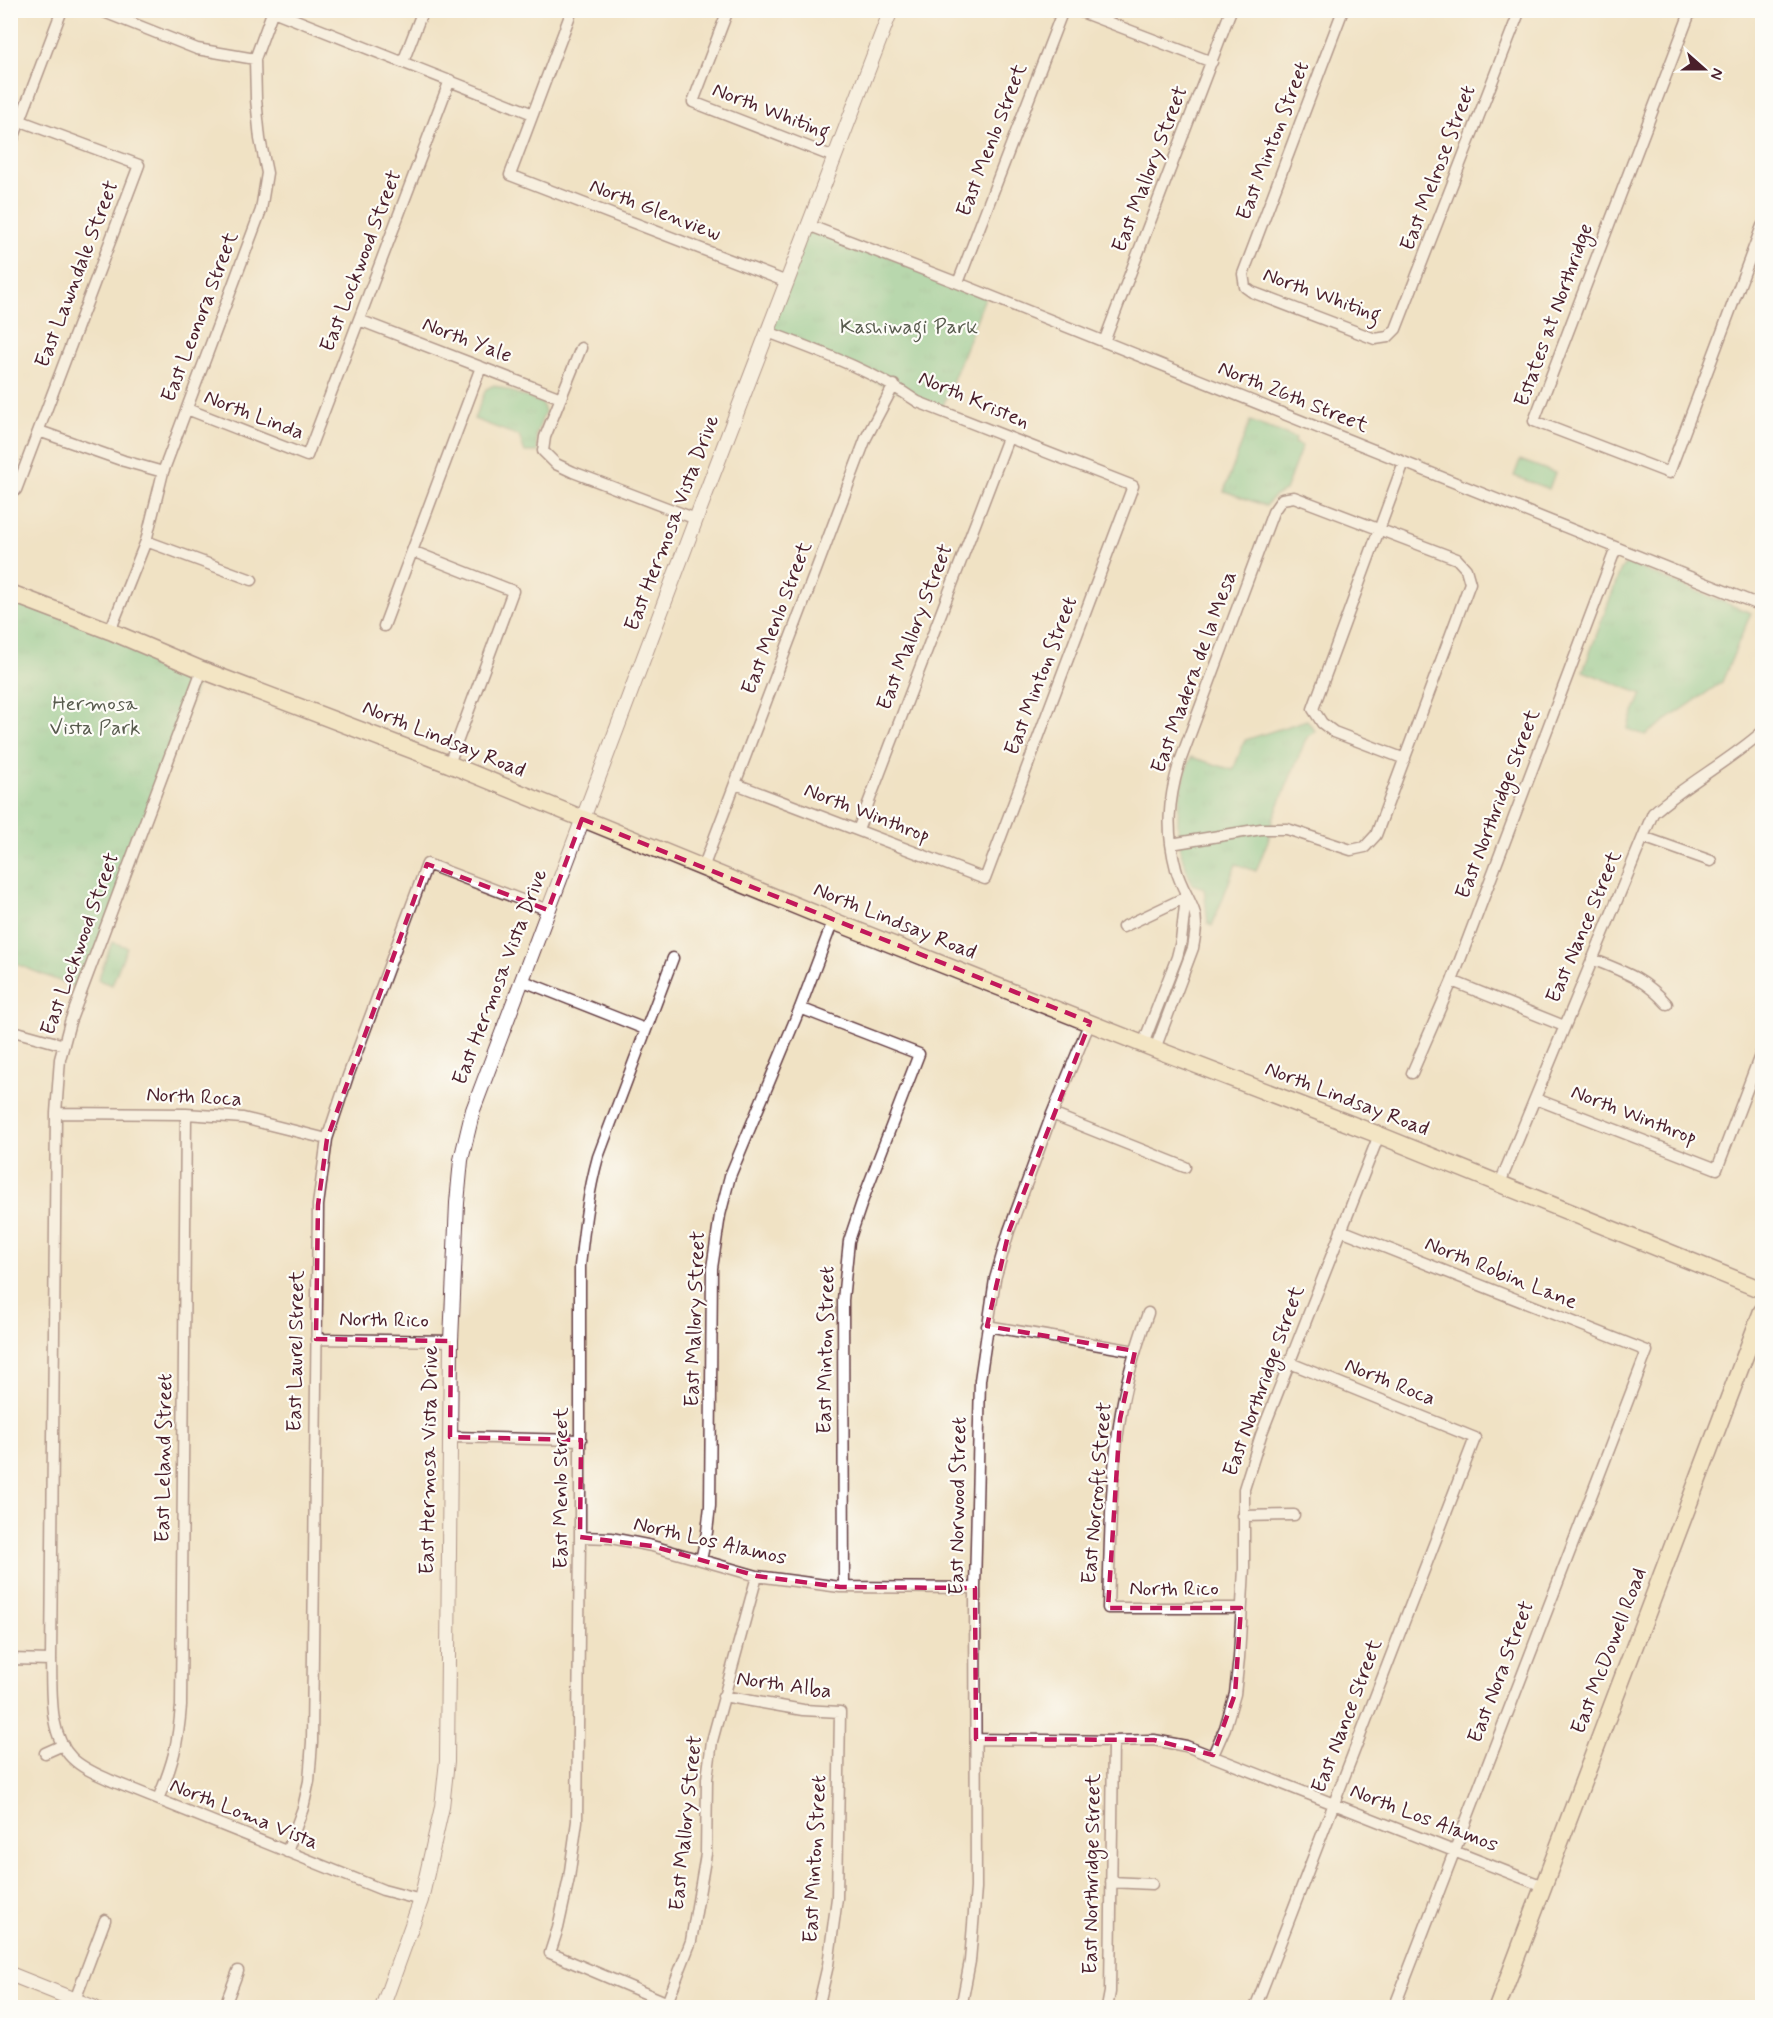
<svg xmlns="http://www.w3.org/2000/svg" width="1773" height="2018" font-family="Mynerve,sans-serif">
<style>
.grass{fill:#73ca90;stroke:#5e745e;stroke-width:1.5}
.park{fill:url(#park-tufts);stroke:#5e745e;stroke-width:1.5}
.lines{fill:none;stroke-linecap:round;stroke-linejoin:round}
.minor-casing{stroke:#633c42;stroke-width:13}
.tertiary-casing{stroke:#633c42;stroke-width:16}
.secondary-casing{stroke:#633c42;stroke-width:19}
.minor{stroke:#fff;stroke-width:10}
.tertiary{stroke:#fff;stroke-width:14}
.secondary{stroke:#f7e9c3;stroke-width:16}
.marked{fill:none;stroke:#c2185b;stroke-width:4.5;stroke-dasharray:12 8;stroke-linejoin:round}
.labels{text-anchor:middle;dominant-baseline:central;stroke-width:4.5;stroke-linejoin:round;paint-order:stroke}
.street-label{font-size:21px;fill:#4a1f2b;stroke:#fdfcf7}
.park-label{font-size:21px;fill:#585b4e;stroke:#fdfcf7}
</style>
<defs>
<pattern id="park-tufts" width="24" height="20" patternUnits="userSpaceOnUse" patternTransform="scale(1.5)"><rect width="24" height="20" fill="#73ca90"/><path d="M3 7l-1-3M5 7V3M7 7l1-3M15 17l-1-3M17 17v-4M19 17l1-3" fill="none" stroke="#65ad7c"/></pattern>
</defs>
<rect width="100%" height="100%" fill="#fdfcf7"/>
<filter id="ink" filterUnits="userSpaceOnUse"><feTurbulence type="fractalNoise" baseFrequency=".0167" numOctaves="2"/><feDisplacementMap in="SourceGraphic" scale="12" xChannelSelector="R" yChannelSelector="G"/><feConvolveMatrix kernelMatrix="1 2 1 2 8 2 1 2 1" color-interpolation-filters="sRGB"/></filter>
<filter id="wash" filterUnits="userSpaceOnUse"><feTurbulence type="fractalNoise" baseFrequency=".008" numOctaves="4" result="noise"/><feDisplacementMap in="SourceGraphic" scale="24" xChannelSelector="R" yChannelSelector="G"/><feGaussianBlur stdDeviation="1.35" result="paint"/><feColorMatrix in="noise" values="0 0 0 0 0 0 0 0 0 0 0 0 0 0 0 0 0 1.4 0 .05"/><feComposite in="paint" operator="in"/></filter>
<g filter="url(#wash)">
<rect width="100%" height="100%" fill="#f0e2c4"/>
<path class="grass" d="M 1520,460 L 1555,473 L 1549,489 L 1514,476 Z"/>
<path class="park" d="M 808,225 L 986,295 L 941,411 L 768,332 Z
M 494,385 L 542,403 L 545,412 L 536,435 L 538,452 L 525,452 L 519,436 L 474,419 L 486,389 Z
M 1250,421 L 1296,438 L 1294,443 L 1302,446 L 1285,491 L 1274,496 L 1266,506 L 1224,491 Z
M 1625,565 L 1631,565 L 1751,613 L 1722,682 L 1645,735 L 1627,729 L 1642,694 L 1583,671 L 1621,569 Z
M 10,593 L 202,670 L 82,990 L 11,962 Z
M 1307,720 L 1315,731 L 1306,739 L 1273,819 L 1269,838 L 1256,871 L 1236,864 L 1212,926 L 1208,924 L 1204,888 L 1192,884 C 1188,873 1183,862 1181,852 C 1174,819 1179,787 1191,757 L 1233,770 L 1245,740 Z
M 112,942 L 127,947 L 112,985 L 98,980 Z"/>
</g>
<g filter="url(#ink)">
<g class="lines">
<defs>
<path id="minor" d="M 99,10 L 197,49 L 255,59
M 572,10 L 510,175 L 787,282
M 728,10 L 693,102 L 834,157
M 1076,10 L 1212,62
M 1343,10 L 1243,274 L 1245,287 L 1252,292 L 1375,339 L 1388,337 L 1396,329 L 1520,10
M 1691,10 L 1534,421 L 1669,473 L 1762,226
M 273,11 L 533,114
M 403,62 L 423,10
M 10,147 L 62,10
M 808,225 L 958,283 L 1762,606
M 958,283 L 1063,10
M 359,320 L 561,398
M 1104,342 L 1231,10
M 581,348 L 545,437 L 543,451 L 556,464 L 573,472 L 696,519
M 187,409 L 307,456 L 450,80
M 39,431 L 124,461 L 163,472
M 1404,462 L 1313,709 L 1322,723 L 1334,732 L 1405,759
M 16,490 L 139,165 L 21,121
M 146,541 L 252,580
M 412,551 L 513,591 L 449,764
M 384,626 L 481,367
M 110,631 L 146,541 L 163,472 L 261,210 L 267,173 L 260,139 L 256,99 L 255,59 L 273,10
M 202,670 L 70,1022 L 60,1059 L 56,1113 L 51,1660 C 52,1691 48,1734 72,1758 C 83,1769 99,1775 112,1781 L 383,1890 L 421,1900
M 736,784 L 985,879 L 1133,486 L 918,402 C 872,370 820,352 768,332
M 858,830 L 1008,438
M 1643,837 L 1711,861
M 703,868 L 866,438 L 894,385
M 1123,927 L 1186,897
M 673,958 L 598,1157 C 588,1193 584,1229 580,1266 L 580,1537 L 577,1821 L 569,1878 L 558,1928 L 550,1953 L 680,2008
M 1592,959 C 1624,972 1644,978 1667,1004
M 521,980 L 645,1029
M 1452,981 L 1564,1026
M 800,1008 L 919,1054 L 862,1202 L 849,1241 L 843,1300 L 844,1587
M 10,1030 L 64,1045
M 1143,1044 L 1177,957 L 1181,941 L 1186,897
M 1155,1049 L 1193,948 C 1195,937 1198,922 1194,911 C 1189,897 1180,885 1176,869 C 1166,831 1168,802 1179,764 L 1273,512 L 1282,499 L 1294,497 L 1457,559 L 1466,569 L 1470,583 L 1376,835 L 1365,847 L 1351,850 L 1287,829 L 1261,829 L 1171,844
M 1412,1073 L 1452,981 L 1616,548
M 1536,1099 L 1717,1169 L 1762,1050
M 56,1113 L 186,1114 L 243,1118 L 327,1139
M 1052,1114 L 1185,1167
M 1500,1183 L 1653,813 C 1687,783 1728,762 1762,732
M 1341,1230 L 1647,1351 L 1394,2008
M 1148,1313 C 1136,1347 1125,1383 1120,1419 C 1110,1482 1110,1545 1108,1608 L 1241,1608
M 987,1326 L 1135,1351
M 316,1339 L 451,1341
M 450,1437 L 581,1440
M 1243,1516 L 1294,1515
M 580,1537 L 611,1538 L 652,1546 L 757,1576 L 840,1587 L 975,1588
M 701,1560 L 707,1532 L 710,1506 L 712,1268 L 720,1215 L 730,1176 L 800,1008 L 833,921
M 10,1659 L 51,1660
M 723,1696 L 803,1710 L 840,1712 L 837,1898 L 828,1965 L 818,2008
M 976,1739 L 1113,1741 L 1154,1740 L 1186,1746 L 1543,1886
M 45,1753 L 63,1745
M 1213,1755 L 1225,1728 L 1235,1694 L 1239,1658 L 1244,1568 L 1244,1489 L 1261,1435 L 1379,1135
M 158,1799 C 173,1764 178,1744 181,1706 L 186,1114
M 287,1852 L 303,1808 L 309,1781 L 312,1742 L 318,1205 L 327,1139 L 348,1076 L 427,864 L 548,910
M 1111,1882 L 1152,1884
M 75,2000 L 105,1920
M 667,2003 L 691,1941 L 706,1854 L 707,1779 L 712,1741 L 757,1576
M 224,2008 L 238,1971
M 961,2008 L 970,1961 L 976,1888 L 975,1588 L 980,1380 L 995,1279 L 1009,1231 L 1052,1114 L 1090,1022
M 1107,2008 L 1110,1992 L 1113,1741
M 1255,2008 L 1475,1438 L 1290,1363"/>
<path id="tertiary" d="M 10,1974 L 95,2008
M 382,2008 L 421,1900 L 442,1807 L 447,1761 L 451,1341 L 457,1203 L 461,1160 L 473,1110 L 696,519 L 891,10"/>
<path id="secondary" d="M 10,593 L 110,631 L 202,670 L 449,764 L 833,921 L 1155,1049 L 1379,1135 L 1762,1290
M 1497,2008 L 1762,1311"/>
</defs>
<use href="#minor" class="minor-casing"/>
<use href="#tertiary" class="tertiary-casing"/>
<use href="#secondary" class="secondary-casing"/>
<use href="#minor" class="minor"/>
<use href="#tertiary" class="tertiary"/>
<use href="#secondary" class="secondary"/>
</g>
</g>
<path d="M0 0H1773V2018H0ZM 582,819 L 1090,1022 L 1009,1231 L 987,1326 L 1135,1351 L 1120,1419 L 1108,1608 L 1241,1608 L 1235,1694 L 1213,1755 L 1154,1740 L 976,1739 L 975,1588 L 840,1587 L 757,1576 L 652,1546 L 580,1537 L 581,1440 L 450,1437 L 451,1341 L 316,1339 L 318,1205 L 327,1139 L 427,864 L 548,910 Z" fill="#f0e2c4" fill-opacity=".55" fill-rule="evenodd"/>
<path class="marked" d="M 582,819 L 1090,1022 L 1009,1231 L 987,1326 L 1135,1351 L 1120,1419 L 1108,1608 L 1241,1608 L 1235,1694 L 1213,1755 L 1154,1740 L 976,1739 L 975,1588 L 840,1587 L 757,1576 L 652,1546 L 580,1537 L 581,1440 L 450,1437 L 451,1341 L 316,1339 L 318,1205 L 327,1139 L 427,864 L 548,910 Z"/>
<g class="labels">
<g class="street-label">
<text transform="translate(771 111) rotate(21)">North Whiting</text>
<text transform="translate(992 140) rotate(-69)">East Menlo Street</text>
<text transform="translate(1273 141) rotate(-69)">East Minton Street</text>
<text transform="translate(1438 168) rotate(-69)">East Melrose Street</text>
<text transform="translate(1150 169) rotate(-69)">East Mallory Street</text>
<text transform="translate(655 210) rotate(21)">North Glenview</text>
<text transform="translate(361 261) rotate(-69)">East Lockwood Street</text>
<text transform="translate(77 274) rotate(-69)">East Lawndale Street</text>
<text transform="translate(1322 295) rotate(20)">North Whiting</text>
<text transform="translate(1554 315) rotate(-70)">Estates at Northridge</text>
<text transform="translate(200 317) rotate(-69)">East Leonora Street</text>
<text transform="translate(467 340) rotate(21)">North Yale</text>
<text transform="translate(1293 397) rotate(22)">North 26th Street</text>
<text transform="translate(974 400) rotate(23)">North Kristen</text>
<text transform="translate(254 415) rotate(21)">North Linda</text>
<text transform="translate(672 523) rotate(-69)">East Hermosa Vista Drive</text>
<text transform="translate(777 618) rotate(-69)">East Menlo Street</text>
<text transform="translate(915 627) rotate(-69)">East Mallory Street</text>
<text transform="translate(1194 672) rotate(-70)">East Madera de la Mesa</text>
<text transform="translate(1041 676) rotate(-69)">East Minton Street</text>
<text transform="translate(444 739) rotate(22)">North Lindsay Road</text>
<text transform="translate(1498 804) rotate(-69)">East Northridge Street</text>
<text transform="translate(867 813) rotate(21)">North Winthrop</text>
<text transform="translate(895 921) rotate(22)">North Lindsay Road</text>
<text transform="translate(1584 927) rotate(-67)">East Nance Street</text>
<text transform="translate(80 944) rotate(-70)">East Lockwood Street</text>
<text transform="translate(500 977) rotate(-69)">East Hermosa Vista Drive</text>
<text transform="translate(194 1097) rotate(3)">North Roca</text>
<text transform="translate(1347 1099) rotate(21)">North Lindsay Road</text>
<text transform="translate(1634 1115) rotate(21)">North Winthrop</text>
<text transform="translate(1501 1273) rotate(22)">North Robin Lane</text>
<text transform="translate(695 1319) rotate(-88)">East Mallory Street</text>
<text transform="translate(384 1320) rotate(1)">North Rico</text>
<text transform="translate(826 1350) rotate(-89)">East Minton Street</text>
<text transform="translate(296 1351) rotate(-89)">East Laurel Street</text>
<text transform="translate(1264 1381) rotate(-70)">East Northridge Street</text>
<text transform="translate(1390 1382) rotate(22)">North Roca</text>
<text transform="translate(164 1458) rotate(-89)">East Leland Street</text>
<text transform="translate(429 1460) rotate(-89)">East Hermosa Vista Drive</text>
<text transform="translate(561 1488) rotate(-90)">East Menlo Street</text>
<text transform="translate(1097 1493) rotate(-85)">East Norcroft Street</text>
<text transform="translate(958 1506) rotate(-89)">East Norwood Street</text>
<text transform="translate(710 1541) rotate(13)">North Los Alamos</text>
<text x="1174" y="1589">North Rico</text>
<text transform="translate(1609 1651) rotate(-69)">East McDowell Road</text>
<text transform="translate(1501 1672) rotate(-69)">East Nora Street</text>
<text transform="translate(784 1685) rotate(8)">North Alba</text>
<text transform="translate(1347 1716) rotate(-69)">East Nance Street</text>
<text transform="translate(244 1814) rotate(22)">North Loma Vista</text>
<text transform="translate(1424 1818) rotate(21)">North Los Alamos</text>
<text transform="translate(686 1823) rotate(-84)">East Mallory Street</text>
<text transform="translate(815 1859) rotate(-87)">East Minton Street</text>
<text transform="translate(1092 1874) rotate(-89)">East Northridge Street</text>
</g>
<g class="park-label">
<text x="909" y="327">Kashiwagi Park</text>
<text x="95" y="704">Hermosa<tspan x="95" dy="24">Vista Park</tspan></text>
</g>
</g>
<rect width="1773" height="2018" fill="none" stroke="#fdfcf7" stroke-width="36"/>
<g transform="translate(1704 69) rotate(111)" stroke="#fdfcf7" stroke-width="4.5" paint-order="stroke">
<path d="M0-4.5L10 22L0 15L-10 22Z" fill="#4a1f2b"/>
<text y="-9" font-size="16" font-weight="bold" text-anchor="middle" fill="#4a1f2b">N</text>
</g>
</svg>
